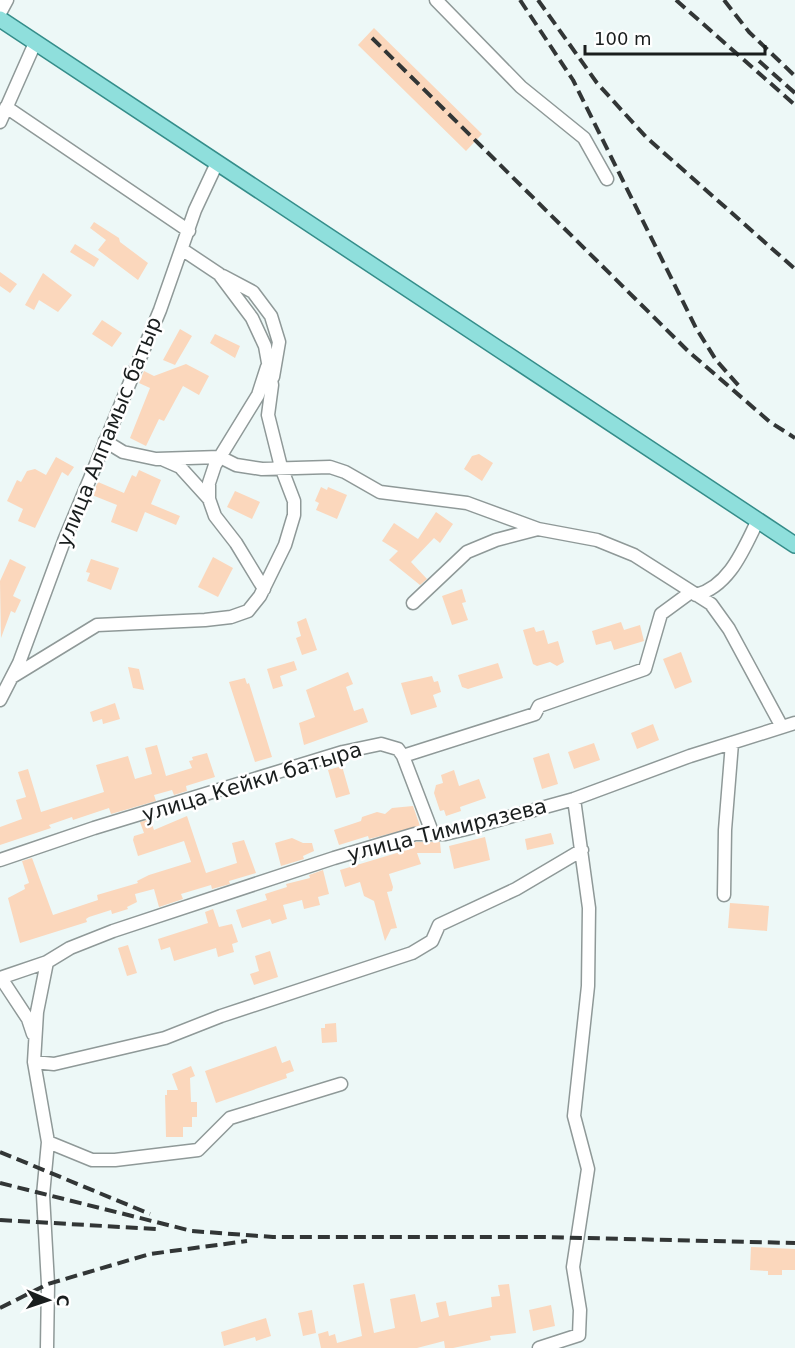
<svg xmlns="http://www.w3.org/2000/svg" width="795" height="1348" font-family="'DejaVu Sans',sans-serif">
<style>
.building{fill:#fbd7bc}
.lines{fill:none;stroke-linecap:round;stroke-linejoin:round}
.minor-casing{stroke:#8f9998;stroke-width:15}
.major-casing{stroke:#358d8a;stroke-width:18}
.minor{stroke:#fff;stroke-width:12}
.major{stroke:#8fdfdc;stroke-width:15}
.rail{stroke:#323636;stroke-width:4;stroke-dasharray:12 6;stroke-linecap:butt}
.labels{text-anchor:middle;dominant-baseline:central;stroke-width:5;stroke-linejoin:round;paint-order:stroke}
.street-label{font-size:21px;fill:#1a1e1e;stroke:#fff}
</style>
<rect width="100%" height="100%" fill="#edf8f7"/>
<path class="building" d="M 374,28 L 482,134 L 466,151 L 358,45 Z
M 94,222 L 119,238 L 120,242 L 148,263 L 138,280 L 98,250 L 106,240 L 90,228 Z
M 75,244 L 99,259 L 94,267 L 70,252 Z
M 0,272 L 17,284 L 10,293 L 0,286 Z
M 43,273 L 72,295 L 58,312 L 39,300 L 34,310 L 25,305 Z
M 102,320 L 122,333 L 112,347 L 92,334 Z
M 180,329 L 192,336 L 175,365 L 163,360 Z
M 215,334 L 240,346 L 235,358 L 210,343 Z
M 186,364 L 209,376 L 199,395 L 183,386 L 164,421 L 159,419 L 146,446 L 130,438 L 150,388 L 139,383 L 144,371 L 154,376 Z
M 479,454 L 493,463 L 482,481 L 464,469 L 472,456 Z
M 56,457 L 74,467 L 68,476 L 62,472 L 35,528 L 18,521 L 23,509 L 7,501 L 17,480 L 21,482 L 27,471 L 35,469 L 46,475 Z
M 139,470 L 161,480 L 151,504 L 180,516 L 176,525 L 145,512 L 137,532 L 111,522 L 117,505 L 92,495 L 98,482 L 124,493 L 132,475 L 136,477 Z
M 321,487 L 327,490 L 328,487 L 347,495 L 337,519 L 316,510 L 319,503 L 315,501 Z
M 235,491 L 260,502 L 252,519 L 227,507 Z
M 436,512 L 453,524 L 440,543 L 434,538 L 411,562 L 427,579 L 420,585 L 389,560 L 398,551 L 382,541 L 394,523 L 418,539 Z
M 213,557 L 233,568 L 218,597 L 198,587 Z
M 10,559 L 26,567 L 13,596 L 21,600 L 15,613 L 11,611 L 1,638 L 0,581 Z
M 91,559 L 119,568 L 111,590 L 87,581 L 90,573 L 86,572 Z
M 462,589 L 466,602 L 462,603 L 468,620 L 452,625 L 442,596 Z
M 306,618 L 317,650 L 302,655 L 296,638 L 301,636 L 297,622 Z
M 621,622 L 624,630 L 640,625 L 644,641 L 614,650 L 611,641 L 596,645 L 592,631 Z
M 534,627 L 536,632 L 544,630 L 548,644 L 558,641 L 564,662 L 557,666 L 550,662 L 537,666 L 533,664 L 523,630 Z
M 681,652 L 692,682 L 675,689 L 663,659 Z
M 294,661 L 297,670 L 280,676 L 283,686 L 273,689 L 267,669 Z
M 498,663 L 503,678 L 468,689 L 462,687 L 458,675 Z
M 128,667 L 139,669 L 144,690 L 133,688 Z
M 348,672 L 353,684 L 346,687 L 354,711 L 363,708 L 368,722 L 304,745 L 299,723 L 315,717 L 306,690 Z
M 432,676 L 434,682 L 438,681 L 441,692 L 433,695 L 437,707 L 411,715 L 401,683 Z
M 245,678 L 247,684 L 249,683 L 272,757 L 255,762 L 229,682 Z
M 115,703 L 120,719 L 103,724 L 102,719 L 93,722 L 90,712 Z
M 653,724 L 659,740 L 637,749 L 631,733 Z
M 594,743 L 600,760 L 574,769 L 568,752 Z
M 157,745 L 166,776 L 192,768 L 189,761 L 193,760 L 192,757 L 207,753 L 215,777 L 186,786 L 187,791 L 174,795 L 172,790 L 154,795 L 156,801 L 111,814 L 109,808 L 73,820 L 72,817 L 49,825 L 51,828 L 0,845 L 0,827 L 22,819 L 16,800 L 26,797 L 18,772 L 28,769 L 41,812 L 104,792 L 96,765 L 128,756 L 135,779 L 152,774 L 145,748 Z
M 549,753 L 558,784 L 542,789 L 533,758 Z
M 342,766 L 350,794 L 336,798 L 328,770 Z
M 454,770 L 459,786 L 479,779 L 486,798 L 460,807 L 461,811 L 446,816 L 444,810 L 440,811 L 434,793 L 436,785 L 443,783 L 441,775 Z
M 413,806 L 420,826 L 369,839 L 368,836 L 339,845 L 334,830 L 361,821 L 362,817 L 377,812 L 385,814 L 392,808 Z
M 187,816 L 206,873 L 237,863 L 232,843 L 244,840 L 256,873 L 229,881 L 230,884 L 212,889 L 211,885 L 181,894 L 183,899 L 159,907 L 154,889 L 135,894 L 137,902 L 127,907 L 128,909 L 112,914 L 111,910 L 89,917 L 86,919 L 87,922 L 20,943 L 8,898 L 25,889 L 24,885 L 29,883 L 22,861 L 32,858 L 53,915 L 98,900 L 97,895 L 138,883 L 137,881 L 149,875 L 191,862 L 184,841 L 138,856 L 133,840 L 134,836 L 144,833 L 140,822 L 150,819 L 154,830 Z
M 551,833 L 554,844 L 527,850 L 525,839 Z
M 485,837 L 490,860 L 454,869 L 449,846 Z
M 292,838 L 303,843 L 312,843 L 314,851 L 303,856 L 304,859 L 281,866 L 275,843 Z
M 416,842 L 440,842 L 441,853 L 417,853 L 421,864 L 389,874 L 393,887 L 392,891 L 387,892 L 397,928 L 391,929 L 385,941 L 374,901 L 364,896 L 360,882 L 345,887 L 340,870 L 410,849 L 408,845 Z
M 323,870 L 329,894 L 318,897 L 320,905 L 304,909 L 302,900 L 283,905 L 287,919 L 272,924 L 270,919 L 242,928 L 236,910 L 267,900 L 265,894 L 287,887 L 286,884 L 310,878 L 309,875 Z
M 730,903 L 769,906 L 767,931 L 728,928 Z
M 213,909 L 219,927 L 232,924 L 238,942 L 232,944 L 234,952 L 218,957 L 216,948 L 174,961 L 170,947 L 161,950 L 158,939 L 208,923 L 205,912 Z
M 128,945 L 137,973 L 127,976 L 118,948 Z
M 270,951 L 278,977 L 254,985 L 250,974 L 259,971 L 255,956 Z
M 336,1023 L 337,1042 L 322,1043 L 321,1028 L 325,1028 L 325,1024 Z
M 276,1046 L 282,1063 L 290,1060 L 294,1071 L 286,1074 L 287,1078 L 216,1103 L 205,1071 Z
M 191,1066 L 195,1076 L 190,1078 L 191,1102 L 197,1102 L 197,1117 L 192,1117 L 192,1127 L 183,1127 L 183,1137 L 166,1137 L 165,1095 L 167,1095 L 167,1090 L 178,1090 L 172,1074 Z
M 751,1247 L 795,1249 L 795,1270 L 782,1270 L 782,1275 L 768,1275 L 768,1271 L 750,1270 Z
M 364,1283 L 374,1333 L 395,1328 L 390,1299 L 415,1294 L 421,1322 L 439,1317 L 436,1303 L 446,1301 L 449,1316 L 492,1307 L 491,1297 L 500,1296 L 498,1285 L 509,1284 L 516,1333 L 490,1336 L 491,1340 L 453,1348 L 445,1348 L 444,1341 L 417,1348 L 321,1348 L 318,1334 L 328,1331 L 329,1336 L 335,1334 L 337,1343 L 362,1336 L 353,1285 Z
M 551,1305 L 555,1326 L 533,1331 L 529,1310 Z
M 312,1310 L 316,1333 L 303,1336 L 298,1313 Z
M 266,1318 L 271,1336 L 256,1341 L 255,1337 L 224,1346 L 221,1332 Z"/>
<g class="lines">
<defs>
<path id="minor" d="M 436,0 L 521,87 L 584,138 L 607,179
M 0,13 L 7,0
M 6,107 L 189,231
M 0,122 L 35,43
M 223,276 L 253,292 L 271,316 L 279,342 L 273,377
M 105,441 L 123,452 L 156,459 L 220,457 L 236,465 L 262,469 L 330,467 L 345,472 L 380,492 L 467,503 L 538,529 L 597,540 L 634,555 L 711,604 L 729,629 L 782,727
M 164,460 L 180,467 L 209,499
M 264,589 L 236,543 L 215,516 L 209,499 L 209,483 L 215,465 L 258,395 L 267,367
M 696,595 C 730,586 744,548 758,520
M 413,603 L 467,552 L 496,540 L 538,529
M 12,677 L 97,625 L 205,620 L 231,617 L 248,611 L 260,596 L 285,545 L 294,515 L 294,501 L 281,467 L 268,415 L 272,385 L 265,346 L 252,318 L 219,274 L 183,250
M 0,700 L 19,663 L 64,541 L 160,310 L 195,210 L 217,163
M 403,756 L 535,714 L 539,706 L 645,669 L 661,614 L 691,592
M 0,860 L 94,828 L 343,752 L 381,744 L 398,749 L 403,756 L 432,832
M 724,895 L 725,830 L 732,743
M 0,978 L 47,962 L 70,948 L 113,931 L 334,858 L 415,834 L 445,834 L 466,829 L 574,799 L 690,756 L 795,723
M 1,978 L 28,1019 L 33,1034
M 34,1062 L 54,1064 L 165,1038 L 221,1016 L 412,953 L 432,941 L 439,925 L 516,889 L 582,850
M 48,1142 L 92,1160 L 115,1160 L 198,1150 L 230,1118 L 341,1084
M 47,1348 L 48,1284 L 43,1195 L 48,1142 L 34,1062 L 37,1012 L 47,962
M 539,1348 L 579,1335 L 580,1310 L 573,1267 L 588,1169 L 574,1116 L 588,986 L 589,908 L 574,799"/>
<path id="major" d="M 0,19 L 795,545"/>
</defs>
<use href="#minor" class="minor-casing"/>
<use href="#major" class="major-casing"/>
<use href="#minor" class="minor"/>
<use href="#major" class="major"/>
<path class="rail" d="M 520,0 L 573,80 L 696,328 L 716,360 L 739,386
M 538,0 L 597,83 L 646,137 L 795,269
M 676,0 L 795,105
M 724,0 L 749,32 L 795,76
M 372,38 L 688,351 L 770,422 L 795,438
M 759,61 L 795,93
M 0,1152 L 150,1214
M 0,1183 L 192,1231 L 273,1237 L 542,1237 L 795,1243
M 0,1220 L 156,1229
M 0,1308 L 48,1284 L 150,1254 L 247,1241"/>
</g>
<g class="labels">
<g class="street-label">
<text transform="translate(109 432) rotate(-68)">улица Алпамыс батыр</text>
<text transform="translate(252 782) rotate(-17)">улица Кейки батыра</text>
<text transform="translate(447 830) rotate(-14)">улица Тимирязева</text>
</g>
</g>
<g transform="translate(48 1300) rotate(92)" stroke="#ffffff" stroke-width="4.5" paint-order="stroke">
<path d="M0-4.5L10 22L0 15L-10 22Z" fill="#1a1e1e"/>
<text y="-9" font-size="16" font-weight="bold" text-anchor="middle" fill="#1a1e1e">С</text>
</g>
<path d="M585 45v9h180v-9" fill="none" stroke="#1a1e1e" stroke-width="3"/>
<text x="594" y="45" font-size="18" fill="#1a1e1e" stroke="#ffffff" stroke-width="4.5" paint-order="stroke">100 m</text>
</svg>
